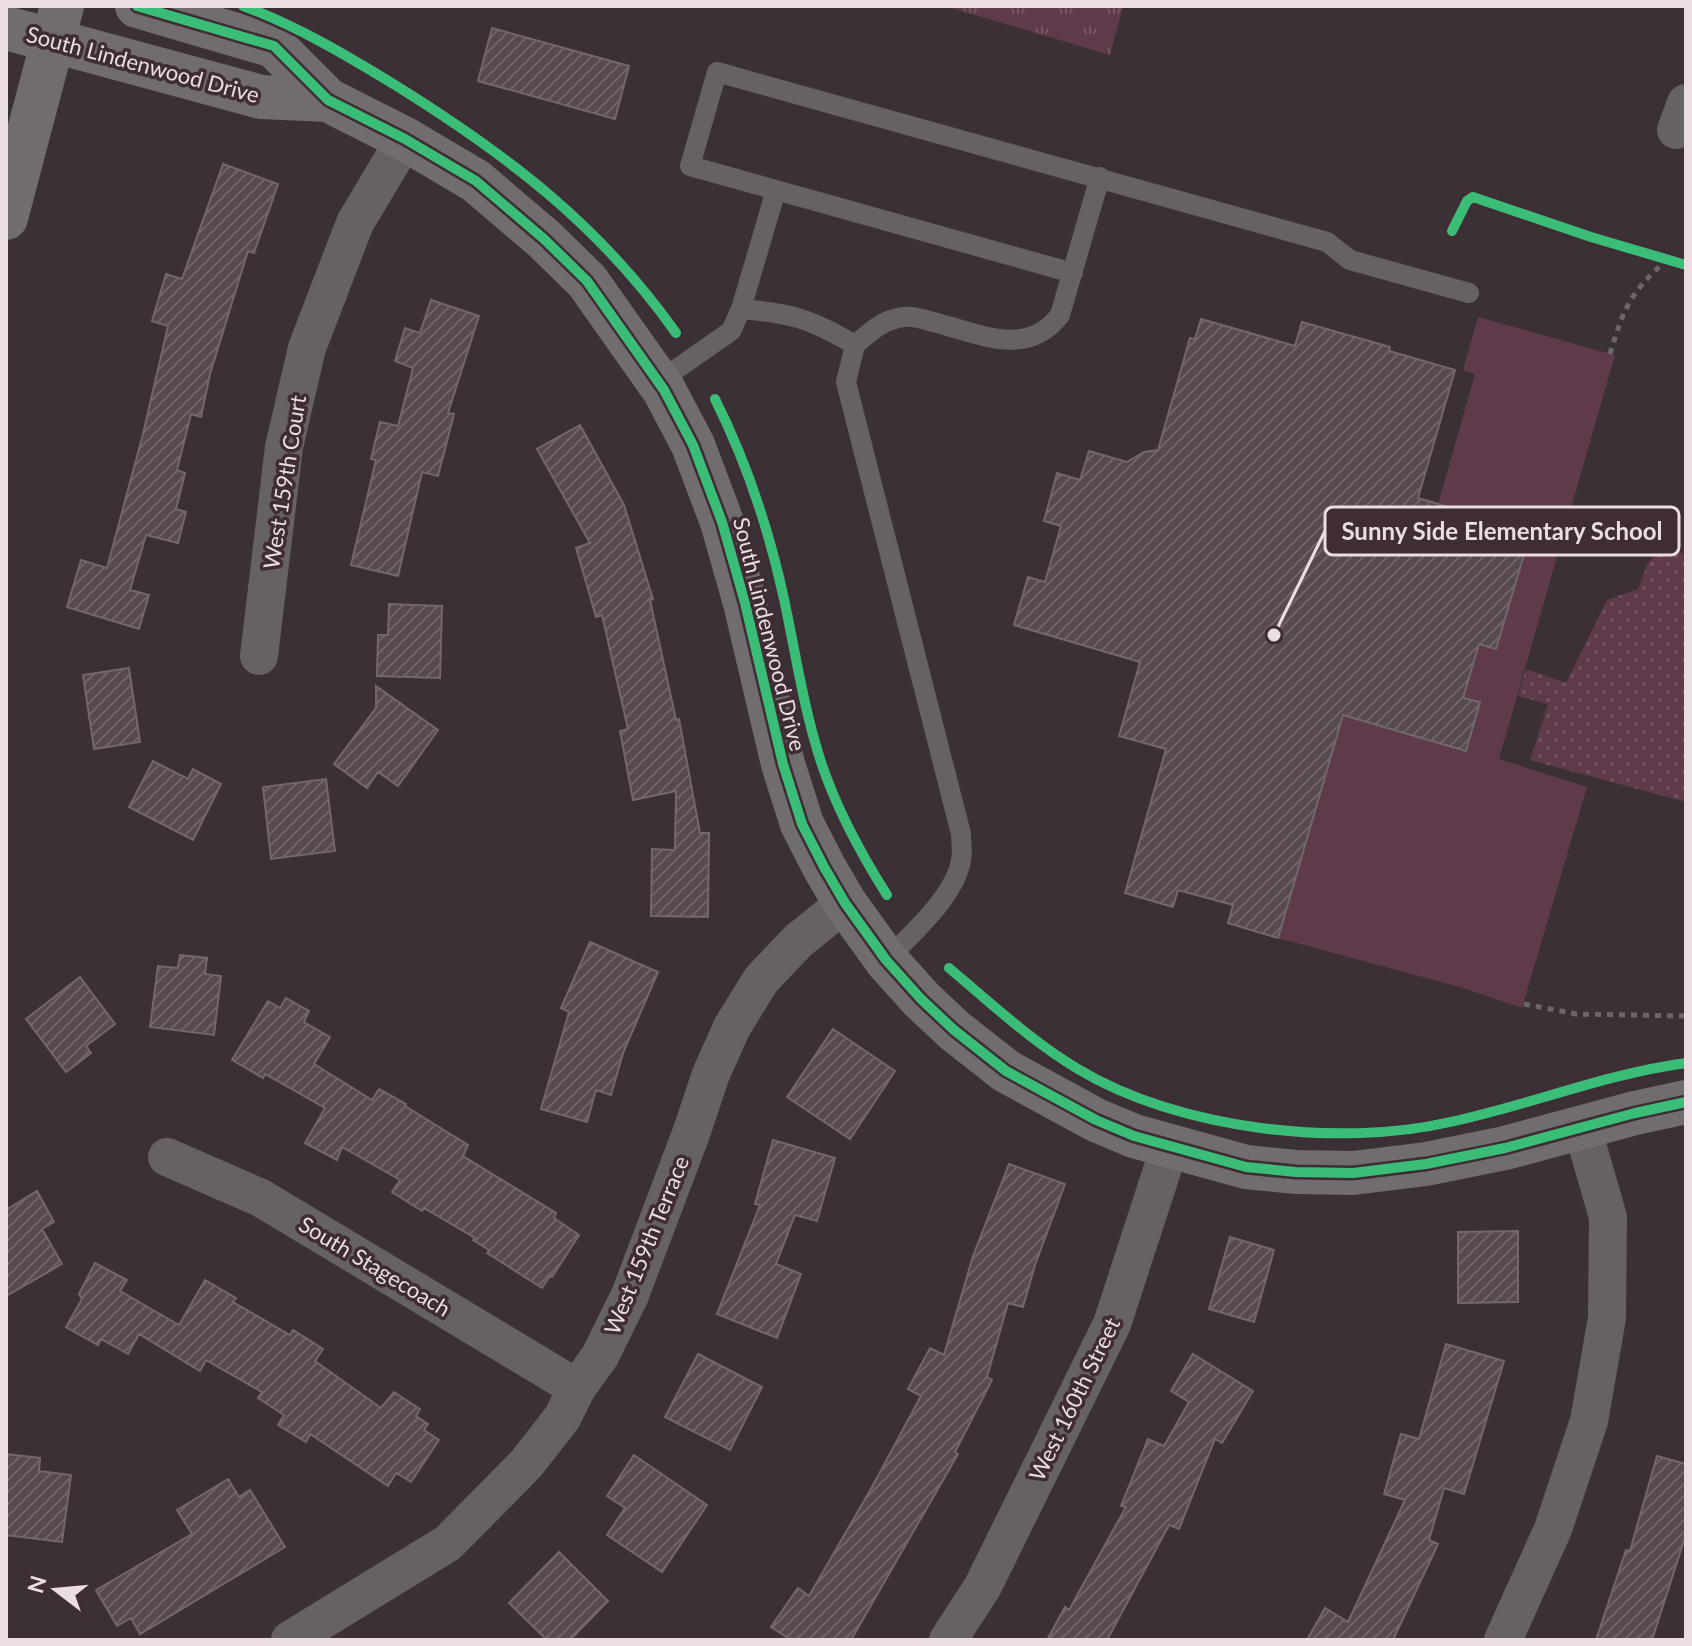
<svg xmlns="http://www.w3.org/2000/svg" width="1692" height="1646" font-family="Lato,sans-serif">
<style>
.grass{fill:url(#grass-tufts)}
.park{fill:url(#park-dots)}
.garden{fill:#5e3a4b}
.building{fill:url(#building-hatch);stroke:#71686d;stroke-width:2}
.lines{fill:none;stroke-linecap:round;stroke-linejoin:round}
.path{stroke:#6c6669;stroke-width:5;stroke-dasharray:6 6;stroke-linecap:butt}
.lane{stroke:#666164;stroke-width:20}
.street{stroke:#666164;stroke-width:38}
.secondary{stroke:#716c6e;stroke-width:44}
.cycleway-casing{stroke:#3f2c35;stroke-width:15}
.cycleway{stroke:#3abd76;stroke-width:10}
.labels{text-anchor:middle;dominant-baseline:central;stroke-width:7;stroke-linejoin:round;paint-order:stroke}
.street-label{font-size:22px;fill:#eadee3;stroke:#3f2c35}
.leader{fill:none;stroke:#eadee3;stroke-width:3}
.callout-dot{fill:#eadee3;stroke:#3f2c35;stroke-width:3}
.callout{fill:#3f2c35;stroke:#eadee3;stroke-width:3}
.callout-label{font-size:24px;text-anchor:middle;font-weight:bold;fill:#eadee3}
</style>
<defs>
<pattern id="grass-tufts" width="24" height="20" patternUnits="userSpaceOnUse" patternTransform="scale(2)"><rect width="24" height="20" fill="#5e3a4b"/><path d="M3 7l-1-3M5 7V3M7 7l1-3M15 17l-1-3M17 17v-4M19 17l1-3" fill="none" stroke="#755665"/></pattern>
<pattern id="park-dots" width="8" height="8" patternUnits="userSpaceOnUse" patternTransform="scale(2)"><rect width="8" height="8" fill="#5e3a4b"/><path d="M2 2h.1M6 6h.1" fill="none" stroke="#755665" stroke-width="1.8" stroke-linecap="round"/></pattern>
<pattern id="building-hatch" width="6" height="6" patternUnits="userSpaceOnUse" patternTransform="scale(2)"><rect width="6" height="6" fill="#574950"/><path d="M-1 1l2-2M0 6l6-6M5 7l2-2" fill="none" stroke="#6f6369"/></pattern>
</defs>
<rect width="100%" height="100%" fill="#3b3035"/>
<path class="grass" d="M 945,6 L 1123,6 L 1110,55 Z"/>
<path class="park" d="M 1661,544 L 1686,555 L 1686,802 L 1530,760 L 1548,704 L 1518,696 L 1526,669 L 1566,683 L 1607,600 L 1638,589 L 1648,563 Z"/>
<path class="garden" d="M 1478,317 L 1615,355 L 1499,759 L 1587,787 L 1522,1008 L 1463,988 L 1278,938 L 1343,715 L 1466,751 L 1479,702 L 1463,698 L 1479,644 L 1497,648 L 1531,532 L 1438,504 L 1475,374 L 1463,370 Z"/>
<path class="building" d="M 492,28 L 629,66 L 615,119 L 478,81 Z
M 223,164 L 278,184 L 254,253 L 248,251 L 210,374 L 201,417 L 191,414 L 177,470 L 185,473 L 176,509 L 186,512 L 178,543 L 146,535 L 130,590 L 149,595 L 139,629 L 67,607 L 81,560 L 107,568 L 143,434 L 168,326 L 152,321 L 166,274 L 182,279 Z
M 431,300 L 479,316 L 448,413 L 454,414 L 438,476 L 422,472 L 398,576 L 351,565 L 376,460 L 371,459 L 380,422 L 398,426 L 413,368 L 395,361 L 405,328 L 420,333 Z
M 1201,319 L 1295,346 L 1302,322 L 1390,347 L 1389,351 L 1455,370 L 1418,498 L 1531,531 L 1496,649 L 1479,644 L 1463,698 L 1480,702 L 1466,751 L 1343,715 L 1278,938 L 1228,923 L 1233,905 L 1178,890 L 1173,907 L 1125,893 L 1166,749 L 1119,736 L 1140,662 L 1014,625 L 1028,577 L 1045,582 L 1061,526 L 1044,521 L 1057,473 L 1080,480 L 1089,451 L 1127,462 L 1144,452 L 1158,450 L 1190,338 L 1195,339 Z
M 580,425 L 624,505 L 653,599 L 650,600 L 676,720 L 679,719 L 700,833 L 709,833 L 708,917 L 651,916 L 652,849 L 675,850 L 676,791 L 633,800 L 620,731 L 628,729 L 602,615 L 596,617 L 576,548 L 590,543 L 537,449 Z
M 389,604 L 442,606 L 440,678 L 377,676 L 378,635 L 388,635 Z
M 129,668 L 140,742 L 94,749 L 83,675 Z
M 376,686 L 438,730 L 398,786 L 378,772 L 367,788 L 334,764 L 376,708 Z
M 153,761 L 188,779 L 193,769 L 221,784 L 193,840 L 129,807 Z
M 326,779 L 335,851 L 271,859 L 263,787 Z
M 590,942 L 658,972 L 623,1053 L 611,1095 L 596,1090 L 587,1122 L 541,1109 L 569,1012 L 561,1008 Z
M 180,955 L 207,958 L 205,974 L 221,976 L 214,1035 L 150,1027 L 158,966 L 178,968 Z
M 80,977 L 115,1024 L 86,1046 L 91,1053 L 66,1072 L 26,1019 Z
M 286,998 L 309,1011 L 304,1022 L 330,1037 L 314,1064 L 372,1100 L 379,1089 L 406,1104 L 405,1106 L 468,1145 L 463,1156 L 556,1213 L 554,1218 L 579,1235 L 552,1277 L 550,1276 L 542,1288 L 487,1253 L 489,1250 L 473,1240 L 475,1238 L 424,1208 L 422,1211 L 392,1192 L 400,1180 L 342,1147 L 337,1160 L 305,1143 L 325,1108 L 265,1074 L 263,1078 L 232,1060 L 268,1001 L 280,1008 Z
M 833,1029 L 895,1071 L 850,1139 L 787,1097 Z
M 773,1140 L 835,1158 L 817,1221 L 795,1215 L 776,1264 L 801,1274 L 777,1338 L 717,1314 L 760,1205 L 755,1204 Z
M 1009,1164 L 1065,1184 L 1035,1265 L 1023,1307 L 1008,1303 L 987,1377 L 992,1380 L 955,1452 L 958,1454 L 851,1640 L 791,1640 L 771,1627 L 798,1588 L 809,1596 L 872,1487 L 921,1396 L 908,1389 L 930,1348 L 944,1355 L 973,1256 Z
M 37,1191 L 54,1222 L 42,1229 L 62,1264 L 6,1296 L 6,1210 Z
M 1518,1231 L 1518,1302 L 1458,1303 L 1458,1232 Z
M 1230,1237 L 1274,1250 L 1254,1322 L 1209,1309 Z
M 95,1263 L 127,1280 L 120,1291 L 179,1325 L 205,1280 L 236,1298 L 233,1302 L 290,1335 L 293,1330 L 323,1349 L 315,1361 L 381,1408 L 394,1392 L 420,1409 L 416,1416 L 428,1424 L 424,1430 L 439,1440 L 411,1482 L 396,1473 L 388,1486 L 310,1434 L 306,1442 L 278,1425 L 284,1415 L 258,1398 L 262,1392 L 206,1360 L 200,1371 L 139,1334 L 128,1354 L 101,1339 L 98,1345 L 66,1327 L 82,1299 L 79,1294 Z
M 1446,1344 L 1504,1361 L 1464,1494 L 1444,1488 L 1429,1540 L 1438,1544 L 1393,1640 L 1307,1640 L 1325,1608 L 1348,1622 L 1405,1500 L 1384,1494 L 1401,1434 L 1419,1439 Z
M 698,1354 L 762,1387 L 730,1450 L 665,1417 Z
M 1193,1354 L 1253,1391 L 1222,1443 L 1215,1439 L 1179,1529 L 1169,1525 L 1107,1640 L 1047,1640 L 1065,1607 L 1069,1610 L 1126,1507 L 1121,1506 L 1148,1439 L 1164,1446 L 1189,1402 L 1171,1391 Z
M 6,1454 L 40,1458 L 39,1471 L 71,1475 L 62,1542 L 6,1535 Z
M 634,1455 L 707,1505 L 662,1572 L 607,1535 L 625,1508 L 607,1496 Z
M 1657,1456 L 1686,1464 L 1686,1534 L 1652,1640 L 1596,1640 L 1626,1550 L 1630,1551 Z
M 228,1479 L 239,1497 L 250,1490 L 285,1547 L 140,1634 L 131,1618 L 117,1626 L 96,1590 L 192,1534 L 177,1510 Z
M 559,1552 L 608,1601 L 570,1640 L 547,1640 L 509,1603 Z"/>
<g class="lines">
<path class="path" d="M 1610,354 C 1624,308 1630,292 1667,260
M 1524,1004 L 1576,1014 L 1686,1016"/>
<path class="lane" d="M 1073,273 L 690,166 L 717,72 L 1327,242 L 1350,260 L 1469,293
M 741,309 L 776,190
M 855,345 C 870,332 882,320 903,317 C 912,316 924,319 933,322 C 978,333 1027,359 1060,315 L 1100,177
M 658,382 L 731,331 L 741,309 C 791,313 811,319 855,345 L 846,382 L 961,834 C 961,842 963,852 961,860 C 956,895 910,936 886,960"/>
<path class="street" d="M 1676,130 L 1686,103
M 259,656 L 284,447 L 307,348 L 355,223 L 405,139
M 167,1157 L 261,1198 L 577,1388
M 290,1640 L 448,1543 L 526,1464 L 562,1418 L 577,1388 L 600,1356 L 630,1295 L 692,1131 L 711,1074 L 732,1027 L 761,980 L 798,941 L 845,903
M 948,1640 L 983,1586 L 1112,1324 L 1170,1146
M 1503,1640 L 1553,1529 L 1589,1421 L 1607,1318 L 1608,1217 L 1582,1127"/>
<path class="secondary" d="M 137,6 L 274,46 L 328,100 L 405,139 L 476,181 L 544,239 L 587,281 L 664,390 L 693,445 L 722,522 L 745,603 L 783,764 L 802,824 L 824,867 L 845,903 L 886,960 L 921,999 L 954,1030 L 1006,1071 L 1096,1120 L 1134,1136 L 1246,1167 L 1296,1172 L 1353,1173 L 1426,1164 L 1505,1148 L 1635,1113 L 1686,1102
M 6,28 L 261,97 L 328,100
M 6,218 L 62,6"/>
<defs>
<path id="cycleway" d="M 137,6 L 274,46 L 328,100 L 405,139 L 476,181 L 544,239 L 587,281 L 664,390 L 693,445 L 722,522 L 745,603 L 783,764 L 802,824 L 824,867 L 845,903 L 886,960 L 921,999 L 954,1030 L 1006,1071 L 1096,1120 L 1134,1136 L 1246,1167 L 1296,1172 L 1353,1173 L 1426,1164 L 1505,1148 L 1635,1113 L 1686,1102
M 243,6 C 297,26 346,55 395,85 C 506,154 600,225 676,333
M 1452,231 L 1467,201 L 1473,197 L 1591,237 L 1686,265
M 715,399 C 747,463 769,530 784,599 C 796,655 804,711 822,765 C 838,812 861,854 887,895
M 949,968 C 991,1003 1031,1041 1078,1069 C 1177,1129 1338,1148 1450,1122 C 1530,1105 1605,1074 1686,1063"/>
</defs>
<use href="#cycleway" class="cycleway-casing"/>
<use href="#cycleway" class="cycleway"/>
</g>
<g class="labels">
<g class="street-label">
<text transform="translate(143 64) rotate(15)">South Lindenwood Drive</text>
<text transform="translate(284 482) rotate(-81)">West 159th Court</text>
<text transform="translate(770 634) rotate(76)">South Lindenwood Drive</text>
<text transform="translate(646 1245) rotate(-68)">West 159th Terrace</text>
<text transform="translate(375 1266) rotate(31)">South Stagecoach</text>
<text transform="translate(1074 1399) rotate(-64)">West 160th Street</text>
</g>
</g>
<path class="leader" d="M1274 635L1325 531"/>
<circle class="callout-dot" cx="1274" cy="635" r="8"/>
<rect class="callout" x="1325" y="507" width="354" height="48" rx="8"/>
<g class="callout-label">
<text x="1502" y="540">Sunny Side Elementary School</text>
</g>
<rect width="1692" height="1646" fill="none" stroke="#eadee3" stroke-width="16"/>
<g transform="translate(56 1590) rotate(286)" stroke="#3f2c35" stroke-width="6" paint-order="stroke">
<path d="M0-6L14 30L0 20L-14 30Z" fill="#eadee3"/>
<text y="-12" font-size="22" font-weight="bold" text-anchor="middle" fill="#eadee3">N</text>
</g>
</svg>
